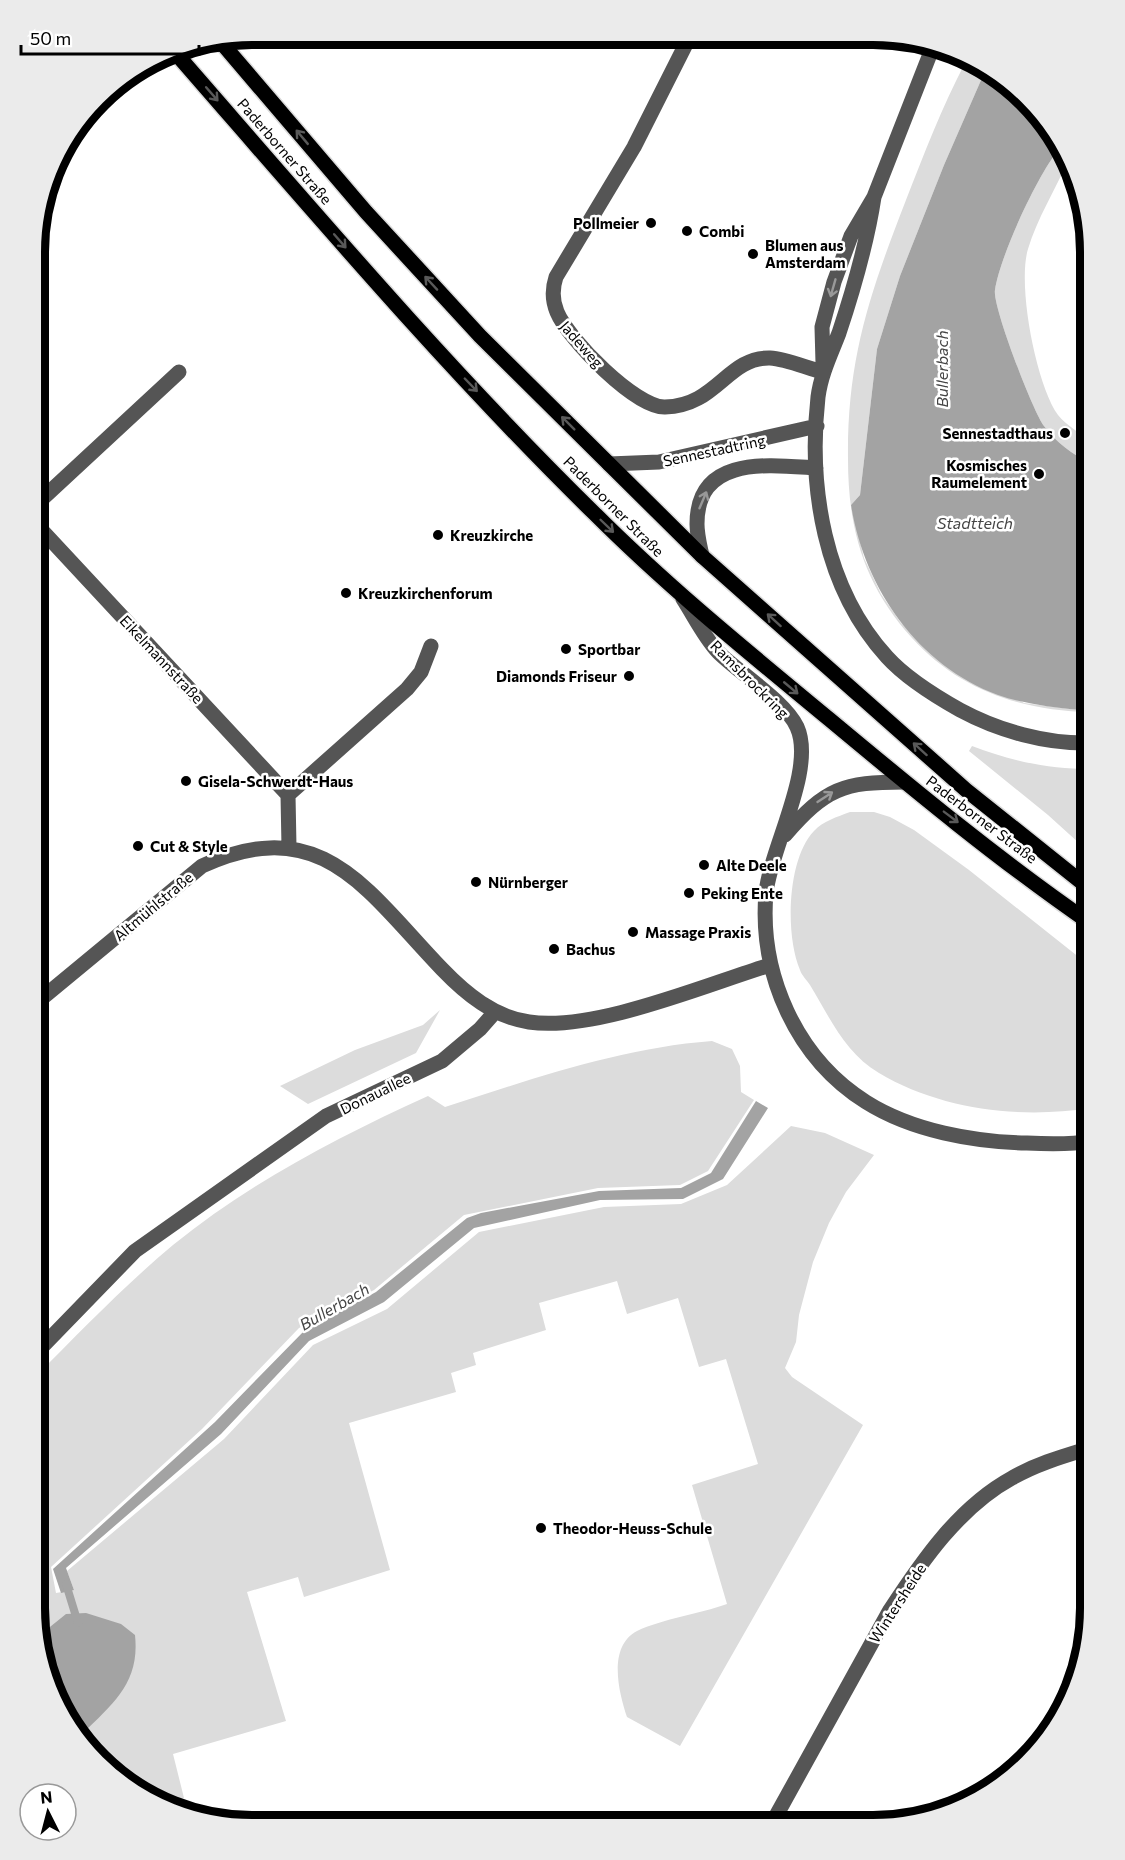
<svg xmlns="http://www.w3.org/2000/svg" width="1125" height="1860" font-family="Commissioner,sans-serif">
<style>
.green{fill:#dcdcdc}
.water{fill:#a3a3a3}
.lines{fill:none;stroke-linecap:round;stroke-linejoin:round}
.stream{stroke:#a3a3a3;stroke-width:8}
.major-casing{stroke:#dbdbdb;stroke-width:18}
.minor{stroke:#555;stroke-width:15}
.major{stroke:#000;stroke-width:15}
.oneway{stroke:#595959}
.oneway2{stroke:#999}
.poi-dot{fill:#000;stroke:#fff;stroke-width:2}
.labels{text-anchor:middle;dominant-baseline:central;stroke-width:5;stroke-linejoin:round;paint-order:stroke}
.street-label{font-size:15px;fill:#000;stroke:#fff}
.poi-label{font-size:15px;font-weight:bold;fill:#000;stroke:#fff;text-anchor:start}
.water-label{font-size:16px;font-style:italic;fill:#444;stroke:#fff}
.rim{fill:none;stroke:#000;stroke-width:8}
</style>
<rect width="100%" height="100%" fill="#fff"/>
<path class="green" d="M 965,63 L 985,71 L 944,165 L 900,276 L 877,349 L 860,495 L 851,505 L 864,558 L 881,594 L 901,623 L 1024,703 L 1078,710 L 1090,700 L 1090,712 C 1022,711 959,690 912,638 C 864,585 848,529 848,459 C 847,358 870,293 906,200 C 924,154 942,107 965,63 Z
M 1059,149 L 1068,161 C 1055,190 1037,219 1028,249 C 1017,285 1036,384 1058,415 C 1066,425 1080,433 1090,441 L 1090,463 C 1073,455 1056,442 1044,426 C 1033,412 992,305 995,290 C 1000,256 1037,176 1059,149 Z
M 972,746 C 1011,761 1048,769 1090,769 L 1090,853 L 1048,815 L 969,751 Z
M 850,812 L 874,812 L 890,817 L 914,830 L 969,870 L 1090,966 L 1090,1108 C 1021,1119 941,1110 879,1073 C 845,1053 830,1018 810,985 C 807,980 802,976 800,970 C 785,935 787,859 814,831 C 823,821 837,817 850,812 Z
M 440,1010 L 416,1053 L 308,1104 L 280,1086 L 355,1050 L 423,1025 Z
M 712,1041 L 732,1049 L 740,1066 L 741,1092 L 754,1100 L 708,1171 L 680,1185 L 598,1188 L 464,1215 L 374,1290 L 299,1328 L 202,1429 L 51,1567 L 56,1593 L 74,1590 L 67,1571 L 224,1439 L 313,1345 L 387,1309 L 479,1232 L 604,1207 L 681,1204 L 727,1185 L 791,1126 L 825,1133 L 874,1155 L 846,1192 L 829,1223 L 813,1262 L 799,1315 L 796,1342 L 785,1368 L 792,1377 L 863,1425 L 680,1746 L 627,1717 C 619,1693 607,1647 637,1631 C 662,1619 699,1614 727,1604 L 692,1485 L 758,1464 L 726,1359 L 699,1367 L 678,1298 L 627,1314 L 617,1281 L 539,1303 L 546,1330 L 473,1353 L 476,1365 L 451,1373 L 456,1392 L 349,1423 L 390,1570 L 304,1597 L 298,1577 L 247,1592 L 286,1721 L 173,1754 L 184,1798 L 171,1802 L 120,1781 L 51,1691 L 35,1608 L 35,1377 C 80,1332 124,1286 173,1245 C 251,1182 338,1137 428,1096 L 445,1107 C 532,1079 620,1048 712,1041 Z"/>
<path class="water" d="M 985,71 L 1006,80 L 1059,149 C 1037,176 1000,256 995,290 C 992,305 1033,412 1044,426 C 1056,442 1073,455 1090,463 L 1090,700 L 1079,710 C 1051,707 1024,704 998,695 C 917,665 864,587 851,505 L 860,495 L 877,349 L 900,276 L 944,165 Z
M 756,1101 L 768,1108 L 723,1179 L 683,1199 L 600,1200 L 474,1228 L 384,1302 L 309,1341 L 221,1434 L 66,1568 L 74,1590 L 61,1593 L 53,1569 L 215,1422 L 304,1331 L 376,1292 L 467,1218 L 481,1213 L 599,1191 L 681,1188 L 711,1173 Z
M 86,1613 L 121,1624 L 135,1635 C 140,1682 114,1703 83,1733 L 51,1691 L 40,1635 L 66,1614 Z"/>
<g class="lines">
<path class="stream" d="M 66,1584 L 78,1623"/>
<defs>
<path id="major" d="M 220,41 L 366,212 L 480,336 L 702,556 L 966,790 L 1090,889
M 173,50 C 310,207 445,367 594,513 C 668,587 748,652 829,719 C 913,789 1000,861 1090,923"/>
</defs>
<use href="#major" class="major-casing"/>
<path class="minor" d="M 690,36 L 634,147 L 556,277 C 552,289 552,300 557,312 C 568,339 636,408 665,407 C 717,406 727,357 770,358 C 786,359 807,368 823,372
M 874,197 C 867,243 854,288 839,333 C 831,354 821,374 818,397 C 808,487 824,588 887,657 C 906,678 935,696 960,710 C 999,731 1046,744 1090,743
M 823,363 L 822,327 L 834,282 L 851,236 L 874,197 L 932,49
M 609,464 L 659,462 L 817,426
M 36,513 L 42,499 L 179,372
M 36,524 L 288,795
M 702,556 C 700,546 697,535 697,524 C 697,455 769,465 816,468
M 683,599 C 694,616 704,637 718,652 C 739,673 785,701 797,727 C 816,769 770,849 766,893 C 759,974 796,1058 866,1102 C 912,1131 974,1142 1027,1143 C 1047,1144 1070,1145 1090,1141
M 785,835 C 826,788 843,782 904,782
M 289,847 L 288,795 L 407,689 L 421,672 L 431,646
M 35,1004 L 202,866 C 322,811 367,891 442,969 C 466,994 494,1017 529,1022 C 594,1032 705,985 770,965
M 1086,1142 L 1090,1166
M 35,1354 L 135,1251 L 326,1116 L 442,1061 L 480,1029 L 495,1012
M 771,1825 L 890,1610 C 922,1561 959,1507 1012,1478 C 1036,1464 1064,1456 1090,1448"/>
<use href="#major" class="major"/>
</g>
<defs><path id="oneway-shaft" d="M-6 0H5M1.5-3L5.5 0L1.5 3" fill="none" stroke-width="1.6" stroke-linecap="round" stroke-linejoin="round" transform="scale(1.5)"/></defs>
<g class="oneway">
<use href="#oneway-shaft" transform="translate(212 94) rotate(49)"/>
<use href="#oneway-shaft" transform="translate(302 137) rotate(-130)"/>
<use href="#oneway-shaft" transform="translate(340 241) rotate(49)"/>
<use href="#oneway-shaft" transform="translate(431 283) rotate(-133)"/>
<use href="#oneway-shaft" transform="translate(471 385) rotate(46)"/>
<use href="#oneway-shaft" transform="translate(568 423) rotate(-135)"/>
<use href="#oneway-shaft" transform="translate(607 526) rotate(44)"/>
<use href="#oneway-shaft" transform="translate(774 620) rotate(-138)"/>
<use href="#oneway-shaft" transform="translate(791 688) rotate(40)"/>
<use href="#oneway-shaft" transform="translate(920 749) rotate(-138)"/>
<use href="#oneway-shaft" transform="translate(951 817) rotate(37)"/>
</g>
<g class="oneway2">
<use href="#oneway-shaft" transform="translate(833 288) rotate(106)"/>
<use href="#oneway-shaft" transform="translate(703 500) rotate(-67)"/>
<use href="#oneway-shaft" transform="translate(825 797) rotate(-33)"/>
</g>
<g class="poi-dot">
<circle cx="651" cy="223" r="6"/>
<circle cx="687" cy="231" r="6"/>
<circle cx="753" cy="254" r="6"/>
<circle cx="1065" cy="433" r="6"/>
<circle cx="1039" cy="474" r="6"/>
<circle cx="438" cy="535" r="6"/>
<circle cx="346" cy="593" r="6"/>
<circle cx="566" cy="649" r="6"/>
<circle cx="629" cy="676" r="6"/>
<circle cx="186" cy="781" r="6"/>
<circle cx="138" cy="846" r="6"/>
<circle cx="704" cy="865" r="6"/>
<circle cx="476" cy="882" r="6"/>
<circle cx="689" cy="893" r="6"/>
<circle cx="633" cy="932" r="6"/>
<circle cx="554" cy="949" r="6"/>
<circle cx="541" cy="1528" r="6"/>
</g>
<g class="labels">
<g class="street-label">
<text transform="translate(285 151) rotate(49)">Paderborner Straße</text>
<text transform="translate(582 344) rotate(49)">Jadeweg</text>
<text transform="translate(714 450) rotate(-12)">Sennestadtring</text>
<text transform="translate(614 506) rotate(45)">Paderborner Straße</text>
<text transform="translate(162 659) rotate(47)">Eikelmannstraße</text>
<text transform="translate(750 679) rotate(45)">Ramsbrockring</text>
<text transform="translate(982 819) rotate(37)">Paderborner Straße</text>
<text transform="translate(153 906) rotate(-40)">Altmühlstraße</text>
<text transform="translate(375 1093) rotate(-26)">Donauallee</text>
<text transform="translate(897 1603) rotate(-57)">Wintersheide</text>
</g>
<g class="poi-label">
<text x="639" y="223" text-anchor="end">Pollmeier</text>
<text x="699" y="231">Combi</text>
<text x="765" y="245">Blumen aus<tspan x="765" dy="17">Amsterdam</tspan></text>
<text x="1053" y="433" text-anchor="end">Sennestadthaus</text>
<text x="1027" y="465" text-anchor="end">Kosmisches<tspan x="1027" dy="17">Raumelement</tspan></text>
<text x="450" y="535">Kreuzkirche</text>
<text x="358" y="593">Kreuzkirchenforum</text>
<text x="578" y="649">Sportbar</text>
<text x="617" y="676" text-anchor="end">Diamonds Friseur</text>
<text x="198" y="781">Gisela-Schwerdt-Haus</text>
<text x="150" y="846">Cut &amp; Style</text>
<text x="716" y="865">Alte Deele</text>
<text x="488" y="882">Nürnberger</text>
<text x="701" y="893">Peking Ente</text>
<text x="645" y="932">Massage Praxis</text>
<text x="566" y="949">Bachus</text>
<text x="553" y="1528">Theodor-Heuss-Schule</text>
</g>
<g class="water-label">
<text transform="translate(941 369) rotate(-90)">Bullerbach</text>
<text x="975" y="522">Stadtteich</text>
<text transform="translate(334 1306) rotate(-30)">Bullerbach</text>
</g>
</g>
<path d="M0 0H1125V1860H0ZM252 45H873A207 207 0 0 1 1080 252V1608A207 207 0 0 1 873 1815H252A207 207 0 0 1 45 1608V252A207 207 0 0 1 252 45Z" fill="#ebebeb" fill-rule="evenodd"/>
<path class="rim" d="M252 45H873A207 207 0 0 1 1080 252V1608A207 207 0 0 1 873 1815H252A207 207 0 0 1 45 1608V252A207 207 0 0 1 252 45Z"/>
<g transform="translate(48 1812) rotate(354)"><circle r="28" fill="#ffffff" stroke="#999999" stroke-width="1.5"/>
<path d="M0-4.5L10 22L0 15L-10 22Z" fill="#000000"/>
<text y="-9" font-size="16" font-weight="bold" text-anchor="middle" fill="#000000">N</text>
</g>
<path d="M21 45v9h178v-9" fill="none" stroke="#000000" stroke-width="3"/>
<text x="30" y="45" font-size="18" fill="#000000" stroke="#ffffff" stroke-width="4.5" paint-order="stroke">50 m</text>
</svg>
